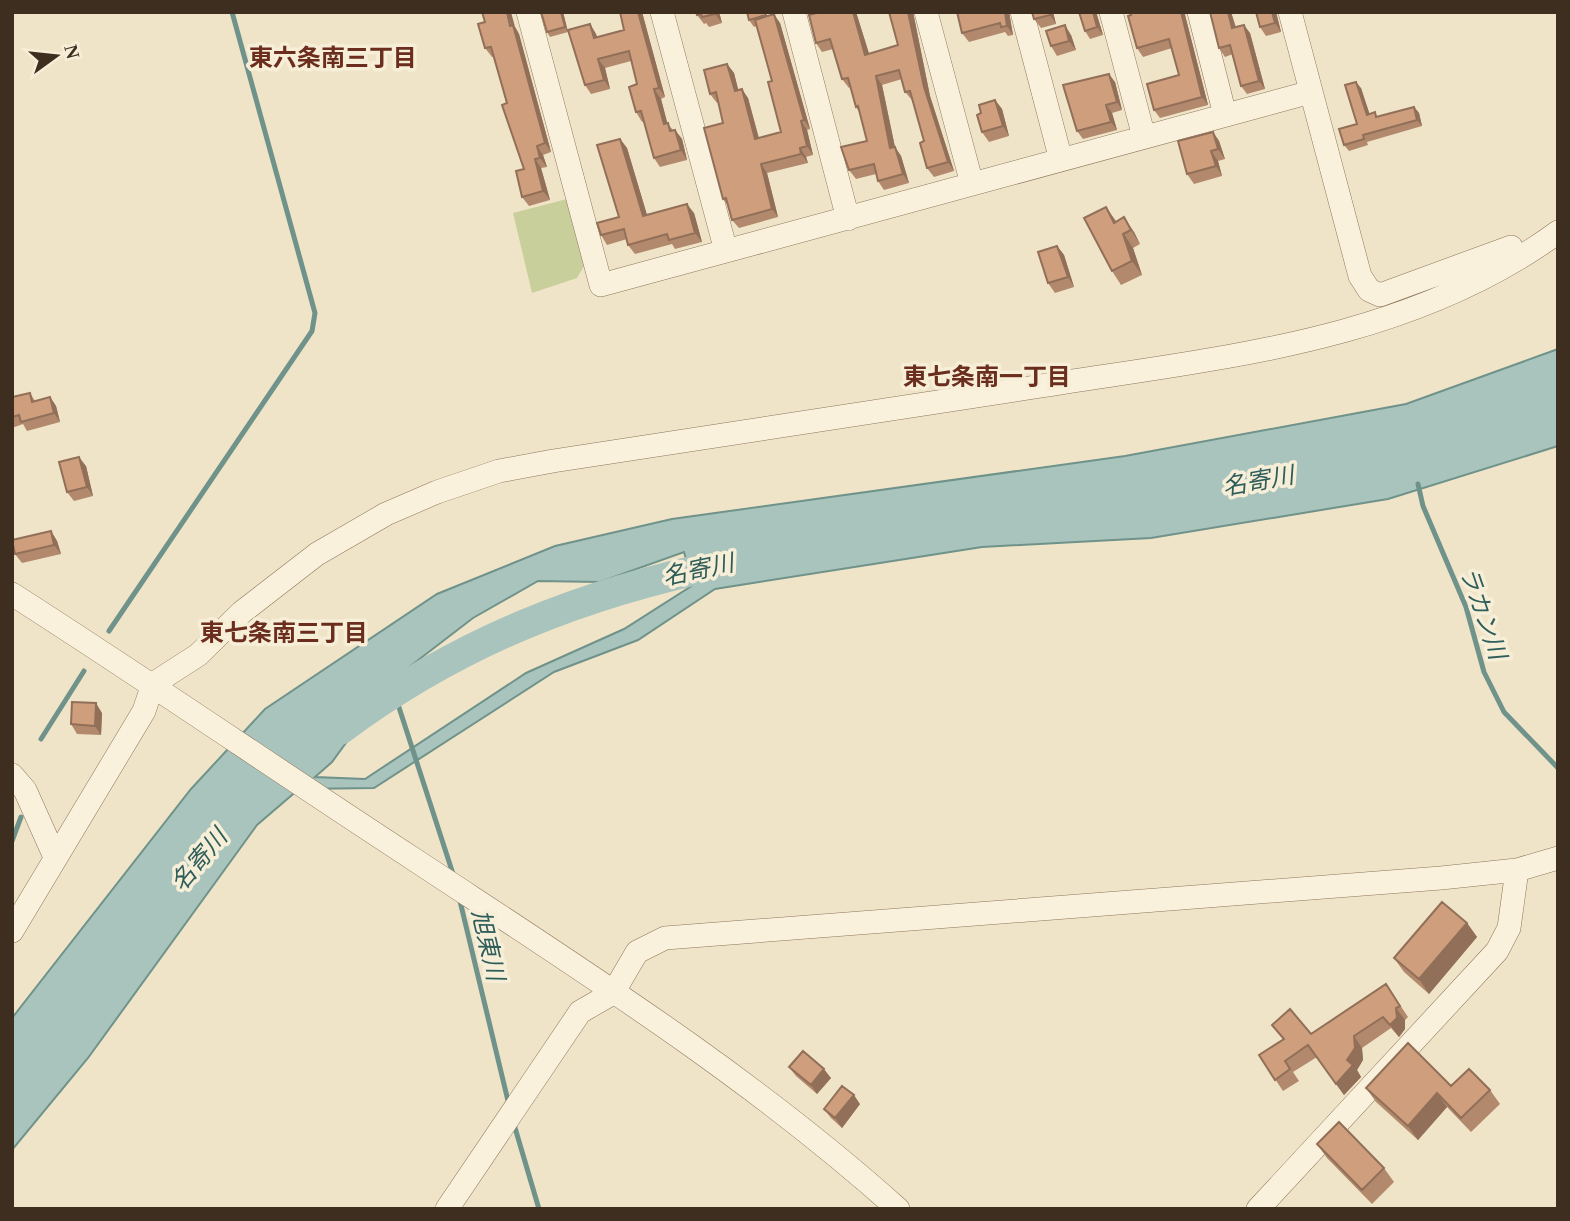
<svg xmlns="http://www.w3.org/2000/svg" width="1570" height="1221" font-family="'Times New Roman','Noto Sans JP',serif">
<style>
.green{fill:#c9cf9b}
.water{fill:#a9c4bc;stroke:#6f938a;stroke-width:2;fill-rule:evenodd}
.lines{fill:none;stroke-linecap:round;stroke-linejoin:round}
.stream{stroke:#6f938a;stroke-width:5}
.river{stroke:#a9c4bc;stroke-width:30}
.minor-casing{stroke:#8d765c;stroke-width:24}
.minor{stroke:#faf1dc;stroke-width:23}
.wall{fill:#b2896c}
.shaded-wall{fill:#916f58}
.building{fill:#cf9f7d;stroke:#916f58;stroke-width:2}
.labels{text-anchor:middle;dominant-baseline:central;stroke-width:7;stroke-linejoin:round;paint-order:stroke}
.neighbourhood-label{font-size:24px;font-weight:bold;fill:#6b2e1e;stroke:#f7eed8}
.water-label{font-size:24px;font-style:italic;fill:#2f5d5a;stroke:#f7eed8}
</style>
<rect width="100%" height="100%" fill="#f0e4c8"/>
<path class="green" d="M 567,199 L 584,266 L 577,278 L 532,293 L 513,213 Z"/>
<path class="water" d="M 1558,349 L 1558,446 L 1388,499 L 1151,538 L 982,547 L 715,589 L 638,640 L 554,672 L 374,788 L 299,789 L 257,825 L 88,1058 L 12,1150 L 12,1018 L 191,789 L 265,709 L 437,594 L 555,546 L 672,519 L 1125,456 L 1406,404 ZM 684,552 L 693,585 L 624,629 L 526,673 L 365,779 L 315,777 L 332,762 L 391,681 L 473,618 L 538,581 L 600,582 Z"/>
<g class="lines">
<path class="stream" d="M 1418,484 L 1423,506 L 1466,607 L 1484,672 L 1504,712 L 1558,768
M 109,631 L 312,331 L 315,313 L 232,12
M 394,692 L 454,877
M 41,739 L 84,671
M 12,841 L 21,817
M 459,897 L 509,1105
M 513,1121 L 539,1209"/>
<path class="river" d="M 340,730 C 459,641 584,593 728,563"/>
<defs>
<path id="minor" d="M 528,12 L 601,285 L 1311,92
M 662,12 L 726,251
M 794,12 L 848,219
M 926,12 L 972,184
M 1022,12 L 1061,160
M 1111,12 L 1144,137
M 1199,12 L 1225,115
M 1290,12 L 1360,276 L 1369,290 L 1380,295 L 1511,247
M 12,594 C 148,681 280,772 415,860 C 580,969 750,1076 898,1209
M 12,775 L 25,790 L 55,857
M 12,931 L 144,711 L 153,684 L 198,655 L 242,612 L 317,554 L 386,514 L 437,492 L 499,471 L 553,461 C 713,435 874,412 1035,387 C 1214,358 1407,343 1558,232
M 447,1209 L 580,1012 L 613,993 L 637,952 L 665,938 L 1441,878 L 1517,870 L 1558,858
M 1258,1209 L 1497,951 L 1509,928 L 1517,870"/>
</defs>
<use href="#minor" class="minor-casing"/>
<use href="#minor" class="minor"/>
</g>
<path class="wall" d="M 563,12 L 568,32 L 550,37 L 547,32 Z
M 620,12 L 642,12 L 665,97 L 661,99 L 667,123 L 673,130 L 675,130 L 682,139 L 687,160 L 660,167 L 654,158 L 644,121 L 642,122 L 636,112 L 637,84 L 631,61 L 605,68 L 610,89 L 591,94 L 585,85 L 590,24 L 596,34 L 597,37 L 624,30 Z
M 719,12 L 722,23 L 709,27 L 706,23 L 704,24 L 697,15 Z
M 747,12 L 769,16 L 780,23 L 810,129 L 807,130 L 813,155 L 806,157 L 808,163 L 767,173 L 778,217 L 739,228 L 732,220 L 729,207 L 723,199 L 723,123 L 718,102 L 717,103 L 710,94 L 727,64 L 734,73 L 738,90 L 748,98 L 759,138 L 781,132 L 772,81 L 757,26 L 754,27 L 749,20 Z
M 820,12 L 856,12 L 869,54 L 898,45 L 889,12 L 913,12 L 930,96 L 954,171 L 934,177 L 927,168 L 924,141 L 912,100 L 905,92 L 902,79 L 882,85 L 895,147 L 901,156 L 909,183 L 884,190 L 878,181 L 876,174 L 856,179 L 849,170 L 867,141 L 860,113 L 856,107 L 850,87 L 849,88 L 842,79 L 833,49 L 822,52 L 816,43 Z
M 957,12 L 1009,12 L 1013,35 L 1008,36 L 1005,32 L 969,42 L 962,33 Z
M 1032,12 L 1053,12 L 1056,24 L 1041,28 L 1034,19 Z
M 1130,12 L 1186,12 L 1185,15 L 1208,105 L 1160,118 L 1154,110 L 1179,75 L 1172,48 L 1143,57 L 1137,48 Z
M 1210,12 L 1231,12 L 1236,27 L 1250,33 L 1265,89 L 1247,94 L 1241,86 L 1233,54 L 1225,57 L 1219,48 Z
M 1256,12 L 1276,12 L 1281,32 L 1266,36 L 1260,27 Z
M 1097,15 L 1103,35 L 1090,39 L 1085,31 Z
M 485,22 L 515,27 L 519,34 L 551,152 L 543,155 L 547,167 L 541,168 L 550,200 L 529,206 L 522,197 L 524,169 L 494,57 L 492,57 L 485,48 Z
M 1071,35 L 1076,50 L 1057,56 L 1051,46 Z
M 1115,82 L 1122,110 L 1112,113 L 1117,130 L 1083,139 L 1077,131 Z
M 1361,88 L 1369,114 L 1378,117 L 1414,107 L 1419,113 L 1422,126 L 1367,142 L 1368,145 L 1349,151 L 1344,145 L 1357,124 Z
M 995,100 L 1002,109 L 1009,136 L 989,142 L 982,132 L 981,113 Z
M 1213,132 L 1219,141 L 1225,159 L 1218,161 L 1222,176 L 1194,184 L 1187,174 Z
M 620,139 L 627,148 L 647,215 L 694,213 L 702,242 L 675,249 L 672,244 L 635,254 L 628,245 L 627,239 L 607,245 L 601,235 L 619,217 Z
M 1106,207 L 1116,221 L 1134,232 L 1140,244 L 1133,248 L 1142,275 L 1121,285 L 1112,271 Z
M 1057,246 L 1064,255 L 1074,287 L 1055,293 L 1048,283 Z
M 30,393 L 35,401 L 50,397 L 56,406 L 60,422 L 27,431 L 23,424 L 12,428 L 12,397 Z
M 86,466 L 93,496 L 74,501 L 67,492 Z
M 51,531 L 57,541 L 61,554 L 22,563 L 15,554 Z
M 102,713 L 101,735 L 77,734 L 71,724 Z
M 1467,923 L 1477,937 L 1429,994 L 1404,972 L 1394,958 Z
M 1386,984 L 1408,1017 L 1405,1020 L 1405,1029 L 1399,1037 L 1391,1028 L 1362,1048 L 1363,1060 L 1357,1070 L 1361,1077 L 1344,1095 L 1317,1057 L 1293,1072 L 1299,1081 L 1283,1091 L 1259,1055 L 1283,1039 L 1272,1025 L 1311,1034 Z
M 789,1067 L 831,1078 L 817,1094 L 796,1076 Z
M 1451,1086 L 1490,1090 L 1500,1104 L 1471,1132 L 1447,1107 L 1418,1140 L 1376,1102 L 1366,1088 Z
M 860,1104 L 842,1128 L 831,1118 L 824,1109 Z
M 1317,1144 L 1384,1168 L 1394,1182 L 1372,1204 L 1327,1158 Z"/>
<path class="shaded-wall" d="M 507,12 L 511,12 L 515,27 L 519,34 L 551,152 L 545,143 Z
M 561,12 L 563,12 L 568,32 L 565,27 Z
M 638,12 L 642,12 L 665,97 L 659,88 Z
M 715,12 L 719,12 L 722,23 L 715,14 Z
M 853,12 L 856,12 L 872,63 L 865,55 Z
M 908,12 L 913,12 L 930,96 L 954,171 L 948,162 L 924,87 Z
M 1005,12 L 1009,12 L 1013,35 L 1007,26 Z
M 1049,12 L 1053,12 L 1056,24 L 1050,15 Z
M 1093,12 L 1098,12 L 1097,15 L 1103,35 L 1097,27 Z
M 1181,12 L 1186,12 L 1185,15 L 1208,105 L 1202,97 Z
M 1228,12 L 1231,12 L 1238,36 L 1232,28 Z
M 1272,12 L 1276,12 L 1281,32 L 1275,23 Z
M 774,14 L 780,23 L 810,129 L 804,120 Z
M 590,24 L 596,34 L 600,47 L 594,38 Z
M 1065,25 L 1071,35 L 1076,50 L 1069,41 Z
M 1244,25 L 1250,33 L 1265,89 L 1259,81 Z
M 598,59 L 605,68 L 610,89 L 604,80 Z
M 727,64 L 734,73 L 741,100 L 735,91 Z
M 1109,74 L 1115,82 L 1122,110 L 1117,102 Z
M 876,76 L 882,85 L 897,157 L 890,148 Z
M 1356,82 L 1361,88 L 1372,121 L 1367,115 Z
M 654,89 L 661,99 L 670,133 L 664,124 Z
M 742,89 L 748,98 L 761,147 L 755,139 Z
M 995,100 L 1002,109 L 1009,136 L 1003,126 Z
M 1106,105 L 1112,113 L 1117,130 L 1111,122 Z
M 1414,107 L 1419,113 L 1422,126 L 1417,120 Z
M 801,121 L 807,130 L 813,155 L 807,146 Z
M 675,130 L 682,139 L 687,160 L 681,150 Z
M 1213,132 L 1219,141 L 1225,159 L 1218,149 Z
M 620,139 L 627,148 L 650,225 L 643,216 Z
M 537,146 L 543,155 L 547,167 L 540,158 Z
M 895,147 L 901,156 L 909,183 L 903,174 Z
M 800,148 L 806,157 L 808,163 L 801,154 Z
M 1211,151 L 1218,161 L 1222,176 L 1216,166 Z
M 535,159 L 541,168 L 550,200 L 543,191 Z
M 761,164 L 767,173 L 778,217 L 772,209 Z
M 687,204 L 694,213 L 702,242 L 695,233 Z
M 1106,207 L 1133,248 L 1142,275 L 1132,261 Z
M 1124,217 L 1134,232 L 1140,244 L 1131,230 Z
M 1057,246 L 1064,255 L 1074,287 L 1068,277 Z
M 50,397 L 56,406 L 60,422 L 54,413 Z
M 79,457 L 86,466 L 93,496 L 87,487 Z
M 51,531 L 57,541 L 61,554 L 54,545 Z
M 96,703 L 102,713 L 101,735 L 95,726 Z
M 1467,923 L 1477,937 L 1429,994 L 1419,979 Z
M 1396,1008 L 1405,1020 L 1405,1029 L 1399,1037 L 1390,1025 Z
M 1354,1036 L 1362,1048 L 1363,1060 L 1357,1070 L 1361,1077 L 1344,1095 L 1336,1084 L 1347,1060 Z
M 824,1069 L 831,1078 L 817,1094 L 811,1085 Z
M 1437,1093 L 1447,1107 L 1418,1140 L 1408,1126 Z
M 854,1095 L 860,1104 L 842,1128 L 835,1118 Z"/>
<path class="building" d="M 482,12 L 507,12 L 510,26 L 513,25 L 545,143 L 537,146 L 540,158 L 535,159 L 543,191 L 522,197 L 516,171 L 524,169 L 502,105 L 507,103 L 491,47 L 485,48 L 478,24 L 485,22 Z
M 541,12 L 561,12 L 565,27 L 547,32 Z
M 620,12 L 638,12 L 659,88 L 654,89 L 664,124 L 668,123 L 670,131 L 675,130 L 681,150 L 654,158 L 641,111 L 636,112 L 629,87 L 637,84 L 629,51 L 598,59 L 604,80 L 585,85 L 568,30 L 590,24 L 594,38 L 624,30 Z
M 696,12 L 715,12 L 715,14 L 702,17 L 701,14 L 697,15 Z
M 747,12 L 765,12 L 766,15 L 749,20 Z
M 820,12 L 853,12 L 865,55 L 898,45 L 889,12 L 908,12 L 924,87 L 948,162 L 927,168 L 920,143 L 924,141 L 910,91 L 905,92 L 899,70 L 876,76 L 890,148 L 895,147 L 903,174 L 878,181 L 874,164 L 849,170 L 841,147 L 867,141 L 858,106 L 856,107 L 848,78 L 842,79 L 830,39 L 816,43 L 809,15 Z
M 957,12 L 1005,12 L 1007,26 L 1001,27 L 1000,23 L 962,33 Z
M 1032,12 L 1049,12 L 1050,15 L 1034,19 Z
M 1079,12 L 1093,12 L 1097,27 L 1085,31 Z
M 1130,12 L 1181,12 L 1202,97 L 1154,110 L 1147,84 L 1179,75 L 1169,39 L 1137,48 L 1128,16 L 1131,15 Z
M 1210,12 L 1228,12 L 1232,28 L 1244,25 L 1259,81 L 1241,86 L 1230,45 L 1219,48 Z
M 1256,12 L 1272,12 L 1275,23 L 1260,27 Z
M 774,14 L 804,120 L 801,121 L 807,146 L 800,148 L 801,154 L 761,164 L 772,209 L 732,220 L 726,198 L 723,199 L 704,128 L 723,123 L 716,92 L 710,94 L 704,70 L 727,64 L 735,91 L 742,89 L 755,139 L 781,132 L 768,82 L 772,81 L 755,20 Z
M 1065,25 L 1069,41 L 1051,46 L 1046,31 Z
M 1109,74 L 1117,102 L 1106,105 L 1111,122 L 1077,131 L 1063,85 Z
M 1356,82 L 1367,115 L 1375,112 L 1376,117 L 1414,107 L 1417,120 L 1363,135 L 1364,139 L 1344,145 L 1339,129 L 1357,124 L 1345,85 Z
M 995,100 L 1003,126 L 982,132 L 977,115 L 981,113 L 979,105 Z
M 1213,132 L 1218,149 L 1211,151 L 1216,166 L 1187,174 L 1178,141 Z
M 620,139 L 643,216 L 687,204 L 695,233 L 669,240 L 667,234 L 628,245 L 624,229 L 601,235 L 597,223 L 619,217 L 597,145 Z
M 1106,207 L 1114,223 L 1124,217 L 1131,230 L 1123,234 L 1132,261 L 1112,271 L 1084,218 Z
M 1057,246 L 1068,277 L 1048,283 L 1038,252 Z
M 30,393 L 32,402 L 50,397 L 54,413 L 21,422 L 19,415 L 12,417 L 12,397 Z
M 79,457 L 87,487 L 67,492 L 59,462 Z
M 51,531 L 54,545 L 15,554 L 12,540 Z
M 72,702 L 96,703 L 95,726 L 71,724 Z
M 1442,902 L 1467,923 L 1419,979 L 1394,958 Z
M 1386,984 L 1400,1006 L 1396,1008 L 1397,1018 L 1390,1025 L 1383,1017 L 1354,1036 L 1355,1048 L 1347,1060 L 1353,1065 L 1336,1084 L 1308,1045 L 1285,1061 L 1290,1069 L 1275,1080 L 1259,1055 L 1284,1039 L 1272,1025 L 1290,1009 L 1311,1034 Z
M 1408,1043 L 1451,1086 L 1469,1069 L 1490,1090 L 1461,1118 L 1437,1093 L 1408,1126 L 1366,1088 Z
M 803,1051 L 824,1069 L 811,1085 L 789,1067 Z
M 842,1086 L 854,1095 L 835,1118 L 824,1109 Z
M 1339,1122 L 1384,1168 L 1362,1190 L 1317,1144 Z"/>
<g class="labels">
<g class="neighbourhood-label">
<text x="333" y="58">東六条南三丁目</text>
<text x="987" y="377">東七条南一丁目</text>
<text x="284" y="633">東七条南三丁目</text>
</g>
<g class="water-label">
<text transform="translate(1258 481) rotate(-10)">名寄川</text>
<text transform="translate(698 570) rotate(-12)">名寄川</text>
<text transform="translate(1483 613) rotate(71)">ラカン川</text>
<text transform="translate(199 860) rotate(-50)">名寄川</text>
<text transform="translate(488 945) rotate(77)">旭東川</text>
</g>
</g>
<rect width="1570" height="1221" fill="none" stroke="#3d2e20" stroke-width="28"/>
<g transform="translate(56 56) rotate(75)" stroke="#f7eed8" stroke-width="5" paint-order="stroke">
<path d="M0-5L12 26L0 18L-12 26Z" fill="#3d2e20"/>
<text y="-10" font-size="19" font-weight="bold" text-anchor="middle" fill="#3d2e20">N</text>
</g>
</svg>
